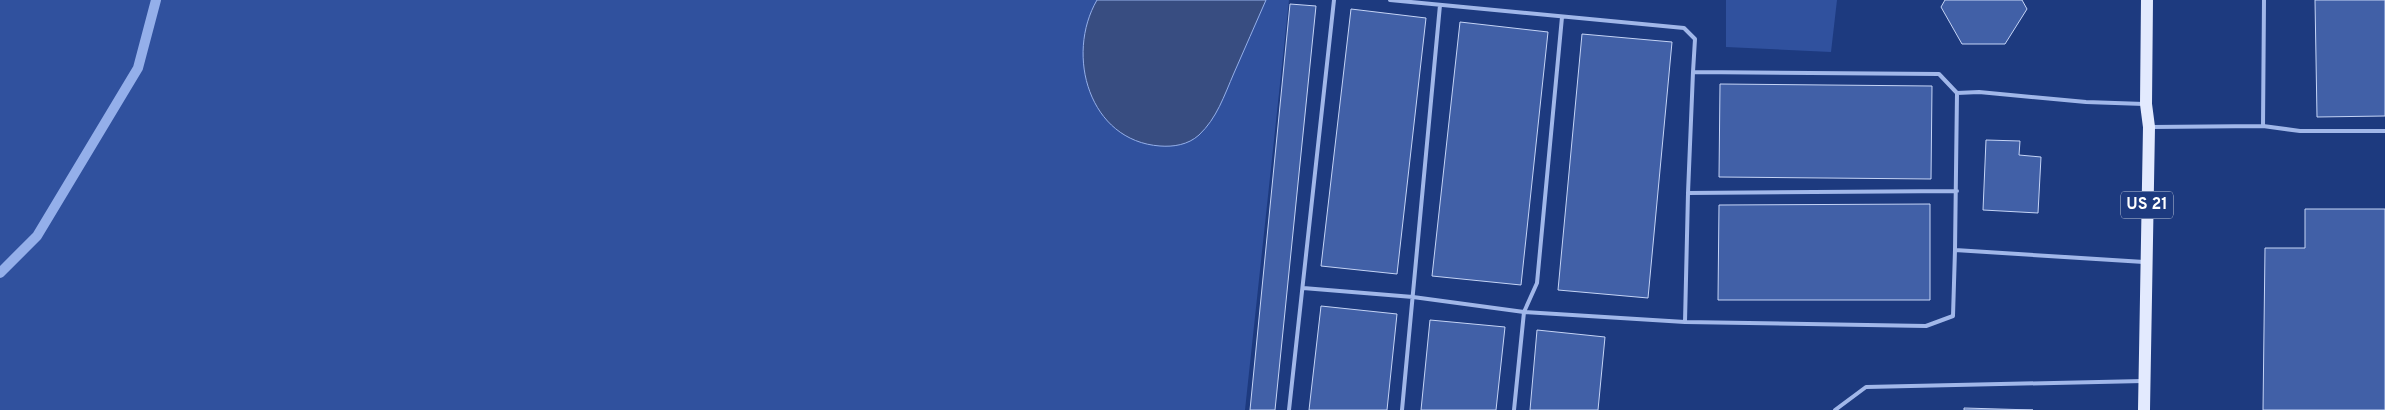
<svg xmlns="http://www.w3.org/2000/svg" width="2385" height="410" font-family="Overpass,sans-serif">
<style>
.green{fill:#30519e}
.water{fill:#384d81;stroke:#94afea}
.lines{fill:none;stroke-linecap:round;stroke-linejoin:round}
.stream{stroke:#94afea;stroke-width:10}
.building{fill:#4160a7;stroke:#c5d4f6}
.service{stroke:#a1b7e9;stroke-width:4}
.primary{stroke:#e3eafe;stroke-width:12}
.labels{text-anchor:middle;dominant-baseline:central;stroke-width:4.5;stroke-linejoin:round;paint-order:stroke}
.shield{fill:#1d3a7f;stroke:#bbc4d9;stroke-width:1}
.shield-label{font-size:16px;font-weight:bold;fill:#fff}
</style>
<rect width="100%" height="100%" fill="#1d3a7f"/>
<path class="green" d="M 0,0 L 1289,0 L 1245,410 L 0,410 Z
M 1726,0 L 1837,0 L 1831,52 L 1726,47 Z"/>
<path class="water" d="M 1097,0 L 1266,0 C 1255,24 1245,49 1234,73 C 1224,96 1217,118 1199,135 C 1188,145 1173,147 1160,146 C 1089,141 1065,55 1097,0 Z"/>
<g class="lines">
<path class="stream" d="M 0,273 L 37,236 L 138,68 L 156,0"/>
</g>
<path class="building" d="M 1945,0 L 2022,0 L 2027,9 L 2005,44 L 1962,44 L 1941,7 Z
M 2315,0 L 2385,0 L 2385,116 L 2317,117 Z
M 1290,4 L 1316,6 L 1275,410 L 1250,410 Z
M 1351,9 L 1426,18 L 1397,274 L 1321,266 Z
M 1460,22 L 1548,32 L 1521,285 L 1432,276 Z
M 1582,34 L 1672,42 L 1648,298 L 1558,290 Z
M 1720,84 L 1932,86 L 1931,179 L 1719,177 Z
M 1986,140 L 2020,141 L 2019,155 L 2041,157 L 2038,213 L 1983,210 Z
M 1930,204 L 1930,300 L 1718,300 L 1719,205 Z
M 2305,209 L 2385,209 L 2385,410 L 2263,410 L 2265,248 L 2305,248 Z
M 1321,306 L 1397,314 L 1387,410 L 1309,410 Z
M 1430,320 L 1505,327 L 1496,410 L 1421,410 Z
M 1537,330 L 1605,337 L 1598,410 L 1530,410 Z
M 1964,408 L 2033,410 L 1964,410 Z"/>
<g class="lines">
<path class="service" d="M 1390,0 L 1684,28 L 1695,39 L 1693,72
M 2263,126 L 2264,0
M 2151,127 L 2263,126 L 2300,131 L 2385,131
M 1957,191 L 1688,193 L 1693,72 L 1939,74 L 1957,93
M 1688,193 L 1685,322 L 1926,326 L 1953,316 L 1955,250
M 2144,262 L 1955,250 L 1957,93 L 1979,92 L 2086,102 L 2144,104
M 1303,288 L 1413,297 L 1524,312 L 1537,283 L 1562,17
M 1289,410 L 1334,0
M 1402,410 L 1440,5
M 1514,410 L 1524,312 L 1685,322
M 1835,410 L 1866,387 L 2143,381"/>
<path class="primary" d="M 2144,410 L 2149,127 L 2146,104 L 2147,0"/>
</g>
<g class="labels">
<rect class="shield" x="2121" y="191.5" width="52" height="27" rx="4"/>
<g class="shield-label">
<text x="2147" y="205">US 21</text>
</g>
</g>
</svg>
